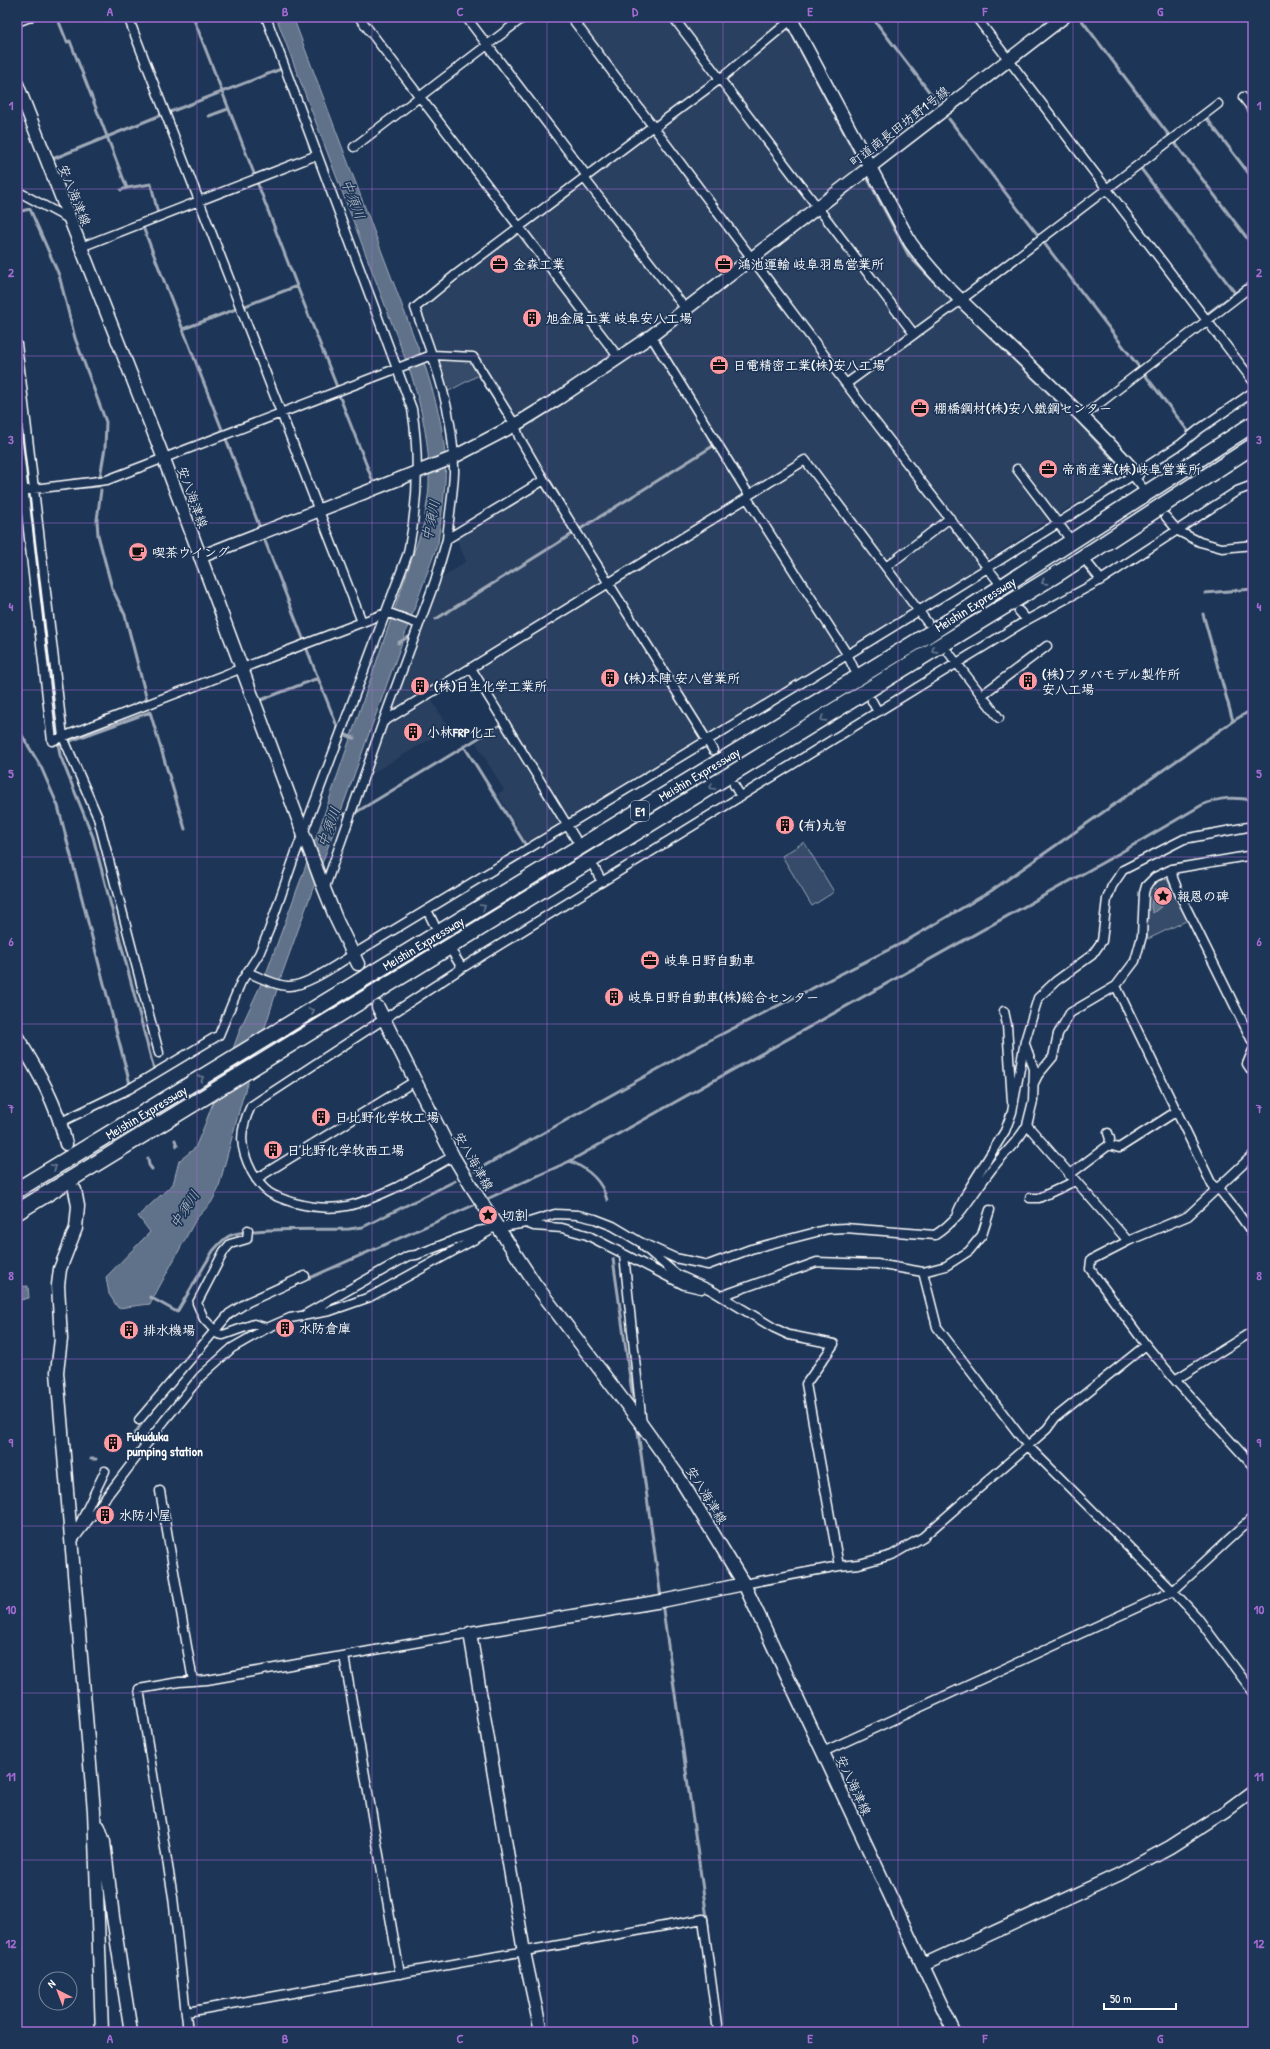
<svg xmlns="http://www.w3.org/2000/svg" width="1270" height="2049" font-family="'Patrick Hand','Klee One',sans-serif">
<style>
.built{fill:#2a4161}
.green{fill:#364b69;stroke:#9aa5b4}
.water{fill:#617289;stroke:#a0aab8}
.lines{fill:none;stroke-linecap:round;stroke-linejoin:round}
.stream{stroke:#a0aab8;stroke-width:3}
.secondary-tunnel{stroke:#344968;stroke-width:12;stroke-dasharray:12 6;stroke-linecap:butt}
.street-casing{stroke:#fff;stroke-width:11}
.secondary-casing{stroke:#fff;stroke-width:15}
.highway-casing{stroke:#fff;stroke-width:18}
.street{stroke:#1d3557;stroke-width:8}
.secondary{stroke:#1d3557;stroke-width:12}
.highway{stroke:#1d3557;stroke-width:15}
.oneway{stroke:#6c7c92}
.grid{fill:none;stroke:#a36bd2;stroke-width:1;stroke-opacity:0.55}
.labels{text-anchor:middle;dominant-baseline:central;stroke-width:3.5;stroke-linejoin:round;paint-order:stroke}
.shield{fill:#1d3557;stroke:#bbc2cd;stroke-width:1}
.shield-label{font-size:12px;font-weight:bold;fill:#fff}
.street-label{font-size:13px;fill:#fff;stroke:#1d3557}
.poi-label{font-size:13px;font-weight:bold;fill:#fff;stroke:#1d3557;text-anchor:start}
.water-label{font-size:14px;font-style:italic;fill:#b8c0ca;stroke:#1d3557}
.neatline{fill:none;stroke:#a36bd2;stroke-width:1.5}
.grid-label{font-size:13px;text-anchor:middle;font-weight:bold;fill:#a36bd2}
</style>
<rect width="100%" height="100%" fill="#1d3557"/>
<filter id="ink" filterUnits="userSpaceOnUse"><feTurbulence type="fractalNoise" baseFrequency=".025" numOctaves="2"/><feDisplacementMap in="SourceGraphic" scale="8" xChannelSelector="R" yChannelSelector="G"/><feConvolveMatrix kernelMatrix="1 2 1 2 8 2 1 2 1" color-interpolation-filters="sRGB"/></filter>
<g filter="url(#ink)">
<path class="built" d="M 577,17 L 786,17 L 912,253 L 1077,417 L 1129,472 L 1046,521 L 912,610 L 527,843 L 498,794 L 504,790 L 476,743 L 502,726 L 470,673 L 430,698 L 449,728 L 366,777 L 437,582 L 466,561 L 456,538 L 550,482 L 523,436 L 514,412 L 477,354 L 440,352 L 436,348 L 422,314 L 424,307 L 459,281 L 460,275 L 660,127 Z"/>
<path class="green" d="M 436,359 L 470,360 L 479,375 L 445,393 Z
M 804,842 L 834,892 L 812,906 L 782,856 Z
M 1167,879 L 1188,920 L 1148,939 L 1144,914 L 1148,887 L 1156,881 Z"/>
<path class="water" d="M 276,17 L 293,17 L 425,366 C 437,403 448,443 445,482 C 444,503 440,523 438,543 L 281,977 L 242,1100 L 218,1190 L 211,1203 L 196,1219 L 150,1304 L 118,1308 L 109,1294 L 106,1277 L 150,1232 L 138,1216 L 173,1184 L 179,1161 L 195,1148 L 205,1124 L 241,1027 L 267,971 L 316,838 L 424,523 C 425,510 429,497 429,483 C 430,446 422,409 411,374 Z
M 1155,889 L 1157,889 L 1163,905 L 1153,913 C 1148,906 1153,897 1155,889 Z
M 28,1286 L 29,1298 L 17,1301 L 17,1287 Z"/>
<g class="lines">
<path class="stream" d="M 57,17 L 67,42 L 70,41 L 127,188 L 151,184 L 158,214
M 193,17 L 255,176
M 783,17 L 862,166
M 872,17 L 937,102
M 1080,18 L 1253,246
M 170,112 L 281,69
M 209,116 L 228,109
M 949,119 L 1188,431
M 1208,120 L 1253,179
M 55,158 L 161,115
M 1142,170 L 1235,293
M 868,179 L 909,256 L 940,288
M 257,182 L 297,286
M 121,190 L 127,188
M 17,212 L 30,209 L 59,275 L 75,338 L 106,422 L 105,448 L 100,477 L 96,477
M 143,227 L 223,432
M 950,298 L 1078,421 L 1126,473
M 245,306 L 297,286 L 337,387
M 1207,314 L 1253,280
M 183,329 L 236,309
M 17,395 L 28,485
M 339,395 L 374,484
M 226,439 L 260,528
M 545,473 L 570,514
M 63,489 L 99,486
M 101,490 L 97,520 L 98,535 L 112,588 L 125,615 L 147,700 L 134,705
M 28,493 L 57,735
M 265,541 L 304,641
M 1205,593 L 1253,589
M 1203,614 L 1233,721
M 436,619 L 713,446
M 398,643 L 412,635
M 306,647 L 318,678
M 261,700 L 318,678 L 339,731
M 17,727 L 41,767 L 58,806 L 130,1084
M 346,735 L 354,738
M 70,741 L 150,712 L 185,829
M 58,742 L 60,755 L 93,837 L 154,1070
M 464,746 L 525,844
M 338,812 L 350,816 L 500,725
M 175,1140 L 177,1146
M 148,1158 L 149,1165 L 152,1169
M 570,1161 C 588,1169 602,1180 607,1200
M 475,1171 L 710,1040 L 906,941 L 991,891 L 1233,721 L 1253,709
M 487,1199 L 570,1161 L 1118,854 L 1202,805 C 1220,797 1234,797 1253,800
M 613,1259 L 634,1406
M 305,1280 L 474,1205
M 150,1297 L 177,1312 L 213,1251 C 218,1245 222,1240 229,1236 C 248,1227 324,1230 349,1229 L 363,1227 L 455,1181
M 228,1321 L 237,1313
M 637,1425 L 661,1598
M 134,1435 L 144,1420
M 91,1459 L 96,1459
M 662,1603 L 708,1925"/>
<path class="secondary-tunnel" d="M 358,964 L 376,1002"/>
<defs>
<path id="street" d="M 128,17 L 362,622
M 359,17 L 619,358
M 466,17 L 587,176
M 571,17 L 846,384 L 997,580
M 673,17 L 914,334
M 976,17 L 1253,381
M 17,22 L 30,17
M 1243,97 L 1253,110
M 654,128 L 720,79 L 791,20
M 354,147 L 524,17
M 584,178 L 685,308
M 17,191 L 69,219
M 81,247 L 317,155
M 651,336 L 749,495
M 17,344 L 63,737 L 98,818 L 159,1053
M 846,384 L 961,300 L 1218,104
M 1083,416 L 1253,285
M 17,433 L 52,741 L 386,613 L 389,613 L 416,623
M 1017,469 L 1067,535
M 1133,476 L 1142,487
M 17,491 L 107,480 L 429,356 L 433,355 L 473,357 L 515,425 L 519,437 L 544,480 L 713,750
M 747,498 L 847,654 L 854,669
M 1166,517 L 1178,531 L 1200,542 L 1222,548 L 1253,545
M 447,539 C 449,517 453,495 454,473 C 455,415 435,361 415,308 L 454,276 L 653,126
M 1089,565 L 1101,580
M 886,567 L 950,518
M 1019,611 L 1027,620
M 949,653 L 999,718
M 471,668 L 575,838
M 982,695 L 1047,646
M 872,701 L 878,712
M 383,722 L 747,498 L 749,495 L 805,460 L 927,622
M 734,785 L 741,797
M 595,869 L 602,882
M 1172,869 L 1173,878 L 1179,893 L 1253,1043
M 324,890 L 383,722 L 435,581 L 447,539 L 544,480
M 427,910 L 434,924
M 454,955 L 462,968
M 247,972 C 259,977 274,985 287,986 C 304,988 339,963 354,954 C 631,786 910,621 1181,444 L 1198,430 L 1253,392
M 1004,1011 L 1007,1025 L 1012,1102
M 1025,1044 L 1034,1069 L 1033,1101 L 1027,1125
M 1253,1050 L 1247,1064 L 1253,1073
M 1033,1085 L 1038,1075 L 1053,1057 L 1058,1034 L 1070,1013 L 1116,986
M 61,1122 L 129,1089 L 219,1035 L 241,982 L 259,954 L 269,930 L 296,852 L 408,553 C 418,505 420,458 412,409 L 266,17
M 1109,1145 L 1119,1148 L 1177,1111
M 453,1156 C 435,1167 416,1177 397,1187 C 359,1205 337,1214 295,1203 C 272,1196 264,1193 252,1172 C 239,1147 239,1131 251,1106 L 462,968 L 957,663 L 1027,620 L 1101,580 L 1237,491 L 1253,485
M 1069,1175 L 1109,1145 L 1110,1139 L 1108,1133
M 256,1179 L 415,1081
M 1218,1188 L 1238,1213 L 1253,1234
M 1215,1191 L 1116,986 L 1135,961 L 1142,936 L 1144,893 L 1146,886 L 1155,877 L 1172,869 L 1253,855
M 1030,1198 L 1039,1198 L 1075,1181
M 958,1211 L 967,1192 L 1005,1131 L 1012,1112 L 1025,1041 L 1038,998 L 1056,981 L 1092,955 L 1102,941 L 1107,899 L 1112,886 L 1123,870 L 1184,839 L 1253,826
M 526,1223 L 534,1226 L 562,1228 L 587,1235 L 684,1285 L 701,1289
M 248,1230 L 247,1239 L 230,1244 L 224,1251 L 197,1303 L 204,1319 L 218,1334 L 223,1335 L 254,1324 L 267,1328
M 1128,1241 L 1188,1216 L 1253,1155
M 643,1246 L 676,1274 L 711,1290 L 774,1328 L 789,1335 L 834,1344 L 806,1384 L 839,1566
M 624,1255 L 642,1425
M 923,1272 L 937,1327 L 1027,1445 L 1173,1591 L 1197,1617 L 1253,1692
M 721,1296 L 817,1262 L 877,1264 L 923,1272 L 946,1266 L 969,1251 L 982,1235 L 990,1210
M 306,1314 L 408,1256 L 416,1255 L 478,1231 L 526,1223 L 555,1214 L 578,1215 L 595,1219 L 613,1226 L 640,1242 L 675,1258 L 708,1265 L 751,1249 L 828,1229 L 845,1228 L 935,1235 C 962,1218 975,1189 995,1165 C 1006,1151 1019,1141 1027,1125 L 1128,1241 L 1091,1260 L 1090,1269 L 1146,1345 L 1175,1380 L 1253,1466
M 1175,1380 L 1253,1331
M 139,1420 L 229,1314 L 248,1302 L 305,1276
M 160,1491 L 193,1681
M 76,1532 L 105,1471
M 71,1543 L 165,1420 L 201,1376 L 232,1348 L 267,1328 L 290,1318 L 330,1311 L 370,1297 L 488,1232
M 744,1584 L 839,1566 L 859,1564 L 892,1555 L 923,1537 L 1047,1429 L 1055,1418 L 1146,1345
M 344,1656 L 400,1974
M 823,1752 L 1173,1591 L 1253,1517
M 187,2012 L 703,1919 L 718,2032
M 188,2032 L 173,1897 L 139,1689 L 179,1682 L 207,1680 L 470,1633"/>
<path id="secondary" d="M 790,17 L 910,242 C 936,279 971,310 1004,341 C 1049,384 1095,427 1137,474
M 17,84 L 164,459 L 321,881 L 337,921 L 358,964
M 200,557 L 450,459 L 515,425 L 559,398 L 651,336 L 1064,17
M 378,1007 L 453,1156 L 471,1186 L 535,1284 L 642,1425 L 677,1474 L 744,1584 L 954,2032
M 17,1037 C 38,1071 57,1104 66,1144
M 75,1190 L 78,1206 L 76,1228 L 60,1269 L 58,1285 L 61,1339 L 57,1372 L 94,1811 L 102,2032
M 99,1827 L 104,1842 L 113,1917 L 131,2032
M 923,1965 L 1120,1874 L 1170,1847 L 1226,1811 L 1253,1791
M 541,2032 L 524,1952 L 470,1633 L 662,1601 L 744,1584"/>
<path id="highway" d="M 17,1190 L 929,634 L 1253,424
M 17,1212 L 1062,571 L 1253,446"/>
</defs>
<use href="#street" class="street-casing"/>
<use href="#secondary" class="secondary-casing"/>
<use href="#highway" class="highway-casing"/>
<use href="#street" class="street"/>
<use href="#secondary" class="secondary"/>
<use href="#highway" class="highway"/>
</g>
<defs><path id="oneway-chevron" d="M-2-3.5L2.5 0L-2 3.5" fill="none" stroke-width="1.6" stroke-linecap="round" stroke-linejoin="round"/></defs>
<g class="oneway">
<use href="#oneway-chevron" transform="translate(1044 582) rotate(148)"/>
<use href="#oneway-chevron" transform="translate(934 650) rotate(148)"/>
<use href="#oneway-chevron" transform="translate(823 719) rotate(148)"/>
<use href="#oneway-chevron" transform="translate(712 787) rotate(149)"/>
<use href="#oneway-chevron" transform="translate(483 907) rotate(-31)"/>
<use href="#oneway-chevron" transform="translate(312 1011) rotate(-31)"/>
<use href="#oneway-chevron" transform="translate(201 1078) rotate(-31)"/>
<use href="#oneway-chevron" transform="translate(54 1167) rotate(-31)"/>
</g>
</g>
<path class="grid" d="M 197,17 L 197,2032M 372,17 L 372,2032M 547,17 L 547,2032M 723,17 L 723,2032M 898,17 L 898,2032M 1073,17 L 1073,2032M 17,189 L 1253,189M 17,356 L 1253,356M 17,523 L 1253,523M 17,690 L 1253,690M 17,857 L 1253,857M 17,1024 L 1253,1024M 17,1192 L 1253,1192M 17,1359 L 1253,1359M 17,1526 L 1253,1526M 17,1693 L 1253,1693M 17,1860 L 1253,1860"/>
<defs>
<symbol id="office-disc" viewBox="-11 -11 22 22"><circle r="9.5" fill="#ff9aa2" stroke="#1d3557"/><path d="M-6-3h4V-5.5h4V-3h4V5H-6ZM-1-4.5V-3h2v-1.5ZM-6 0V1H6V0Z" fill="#111"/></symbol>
<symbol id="building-disc" viewBox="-11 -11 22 22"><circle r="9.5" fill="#ff9aa2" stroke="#1d3557"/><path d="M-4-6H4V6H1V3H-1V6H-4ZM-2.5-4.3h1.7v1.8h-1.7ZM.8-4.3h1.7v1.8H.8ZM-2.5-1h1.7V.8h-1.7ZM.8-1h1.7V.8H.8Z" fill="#111"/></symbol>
<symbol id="cafe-disc" viewBox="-11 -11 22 22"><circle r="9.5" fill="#ff9aa2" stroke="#1d3557"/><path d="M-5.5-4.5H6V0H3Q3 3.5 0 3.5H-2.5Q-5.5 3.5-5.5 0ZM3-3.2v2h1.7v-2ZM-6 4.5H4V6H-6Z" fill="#111"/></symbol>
<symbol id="sight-disc" viewBox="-11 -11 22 22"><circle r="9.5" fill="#ff9aa2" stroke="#1d3557"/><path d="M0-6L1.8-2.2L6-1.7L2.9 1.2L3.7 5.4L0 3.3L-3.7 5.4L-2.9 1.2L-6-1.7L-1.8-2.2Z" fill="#111"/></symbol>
</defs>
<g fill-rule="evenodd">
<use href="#office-disc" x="488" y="253" width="22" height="22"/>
<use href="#office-disc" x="713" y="253" width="22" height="22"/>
<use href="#building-disc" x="521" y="307" width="22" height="22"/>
<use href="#office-disc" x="708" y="354" width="22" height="22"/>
<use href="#office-disc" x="909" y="397" width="22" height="22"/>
<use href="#office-disc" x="1037" y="458" width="22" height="22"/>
<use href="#cafe-disc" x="127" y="541" width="22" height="22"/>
<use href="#building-disc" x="599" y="667" width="22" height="22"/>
<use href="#building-disc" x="1017" y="670" width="22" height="22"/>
<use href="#building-disc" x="409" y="675" width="22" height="22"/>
<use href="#building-disc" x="402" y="721" width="22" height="22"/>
<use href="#building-disc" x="774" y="814" width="22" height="22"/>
<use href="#sight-disc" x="1152" y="885" width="22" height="22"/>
<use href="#office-disc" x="639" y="949" width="22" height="22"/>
<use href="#building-disc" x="603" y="986" width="22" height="22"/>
<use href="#building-disc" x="310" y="1106" width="22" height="22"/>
<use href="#building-disc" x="262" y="1139" width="22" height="22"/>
<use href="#sight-disc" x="477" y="1204" width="22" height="22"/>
<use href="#building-disc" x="274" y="1317" width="22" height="22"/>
<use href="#building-disc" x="118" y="1319" width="22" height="22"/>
<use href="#building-disc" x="102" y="1432" width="22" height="22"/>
<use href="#building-disc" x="94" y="1504" width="22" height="22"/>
</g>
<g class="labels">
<rect class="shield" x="631" y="801" width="18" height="20" rx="3"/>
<g class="shield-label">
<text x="640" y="811">E1</text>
</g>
<g class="street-label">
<text transform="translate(899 126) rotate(-38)">町道南長田坊野1号線</text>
<text transform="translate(75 195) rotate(68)">安八海津線</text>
<text transform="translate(193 497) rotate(70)">安八海津線</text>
<text transform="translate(975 604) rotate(-32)">Meishin Expressway</text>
<text transform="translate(699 774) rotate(-31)">Meishin Expressway</text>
<text transform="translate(423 943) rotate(-31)">Meishin Expressway</text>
<text transform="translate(146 1112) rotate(-31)">Meishin Expressway</text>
<text transform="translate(474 1161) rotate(60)">安八海津線</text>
<text transform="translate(707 1495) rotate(58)">安八海津線</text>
<text transform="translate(854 1785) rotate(65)">安八海津線</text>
</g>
<g class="poi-label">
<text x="513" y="264">金森工業</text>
<text x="738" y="264">鴻池運輸 岐阜羽島営業所</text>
<text x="546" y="318">旭金属工業 岐阜安八工場</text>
<text x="733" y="365">日電精密工業(株)安八工場</text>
<text x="934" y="408">棚橋鋼材(株)安八鐵鋼センター</text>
<text x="1062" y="469">帝商産業(株)岐阜営業所</text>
<text x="152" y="552">喫茶ウイング</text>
<text x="1042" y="674">(株)フタバモデル製作所<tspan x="1042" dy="15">安八工場</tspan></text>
<text x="624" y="678">(株)本陣 安八営業所</text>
<text x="434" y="686">(株)日生化学工業所</text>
<text x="427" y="732">小林FRP化工</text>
<text x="799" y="825">(有)丸智</text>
<text x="1177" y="896">報恩の碑</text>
<text x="664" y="960">岐阜日野自動車</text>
<text x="628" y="997">岐阜日野自動車(株)総合センター</text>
<text x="335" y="1117">日比野化学牧工場</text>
<text x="287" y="1150">日比野化学牧西工場</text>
<text x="502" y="1215">切割</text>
<text x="299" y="1328">水防倉庫</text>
<text x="143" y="1330">排水機場</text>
<text x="127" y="1436">Fukuduka<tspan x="127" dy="15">pumping station</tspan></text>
<text x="119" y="1515">水防小屋</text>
</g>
<g class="water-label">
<text transform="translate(354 199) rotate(69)">中須川</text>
<text transform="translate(430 520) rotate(-78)">中須川</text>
<text transform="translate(328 827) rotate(-70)">中須川</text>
<text transform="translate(184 1209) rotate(-57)">中須川</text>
</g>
</g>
<rect width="1270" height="2049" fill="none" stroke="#1d3557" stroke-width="44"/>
<g transform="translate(58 1991) rotate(318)"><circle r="19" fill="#1d3557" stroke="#77869a"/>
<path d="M0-3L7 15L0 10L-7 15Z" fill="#ff9aa2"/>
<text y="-6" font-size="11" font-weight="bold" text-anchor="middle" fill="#ffffff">N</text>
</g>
<path d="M1104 2003v6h72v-6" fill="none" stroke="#ffffff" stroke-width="2"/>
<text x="1110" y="2003" font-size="12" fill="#ffffff" stroke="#1d3557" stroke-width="3" paint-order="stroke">50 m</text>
<rect x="22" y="22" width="1226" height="2005" class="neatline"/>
<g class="grid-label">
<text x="110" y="16">A</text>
<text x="285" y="16">B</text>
<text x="460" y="16">C</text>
<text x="635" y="16">D</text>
<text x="810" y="16">E</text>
<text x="985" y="16">F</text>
<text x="1160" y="16">G</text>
<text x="11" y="110">1</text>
<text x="1259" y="110">1</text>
<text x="11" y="277">2</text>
<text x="1259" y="277">2</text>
<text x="11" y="444">3</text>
<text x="1259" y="444">3</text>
<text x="11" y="611">4</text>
<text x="1259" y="611">4</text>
<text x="11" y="778">5</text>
<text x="1259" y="778">5</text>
<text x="11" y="946">6</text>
<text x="1259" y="946">6</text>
<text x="11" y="1113">7</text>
<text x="1259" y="1113">7</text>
<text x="11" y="1280">8</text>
<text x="1259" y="1280">8</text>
<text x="11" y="1447">9</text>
<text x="1259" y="1447">9</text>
<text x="11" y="1614">10</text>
<text x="1259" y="1614">10</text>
<text x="11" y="1781">11</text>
<text x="1259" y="1781">11</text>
<text x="11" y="1948">12</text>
<text x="1259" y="1948">12</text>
<text x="110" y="2043">A</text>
<text x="285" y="2043">B</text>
<text x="460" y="2043">C</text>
<text x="635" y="2043">D</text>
<text x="810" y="2043">E</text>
<text x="985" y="2043">F</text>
<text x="1160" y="2043">G</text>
</g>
</svg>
